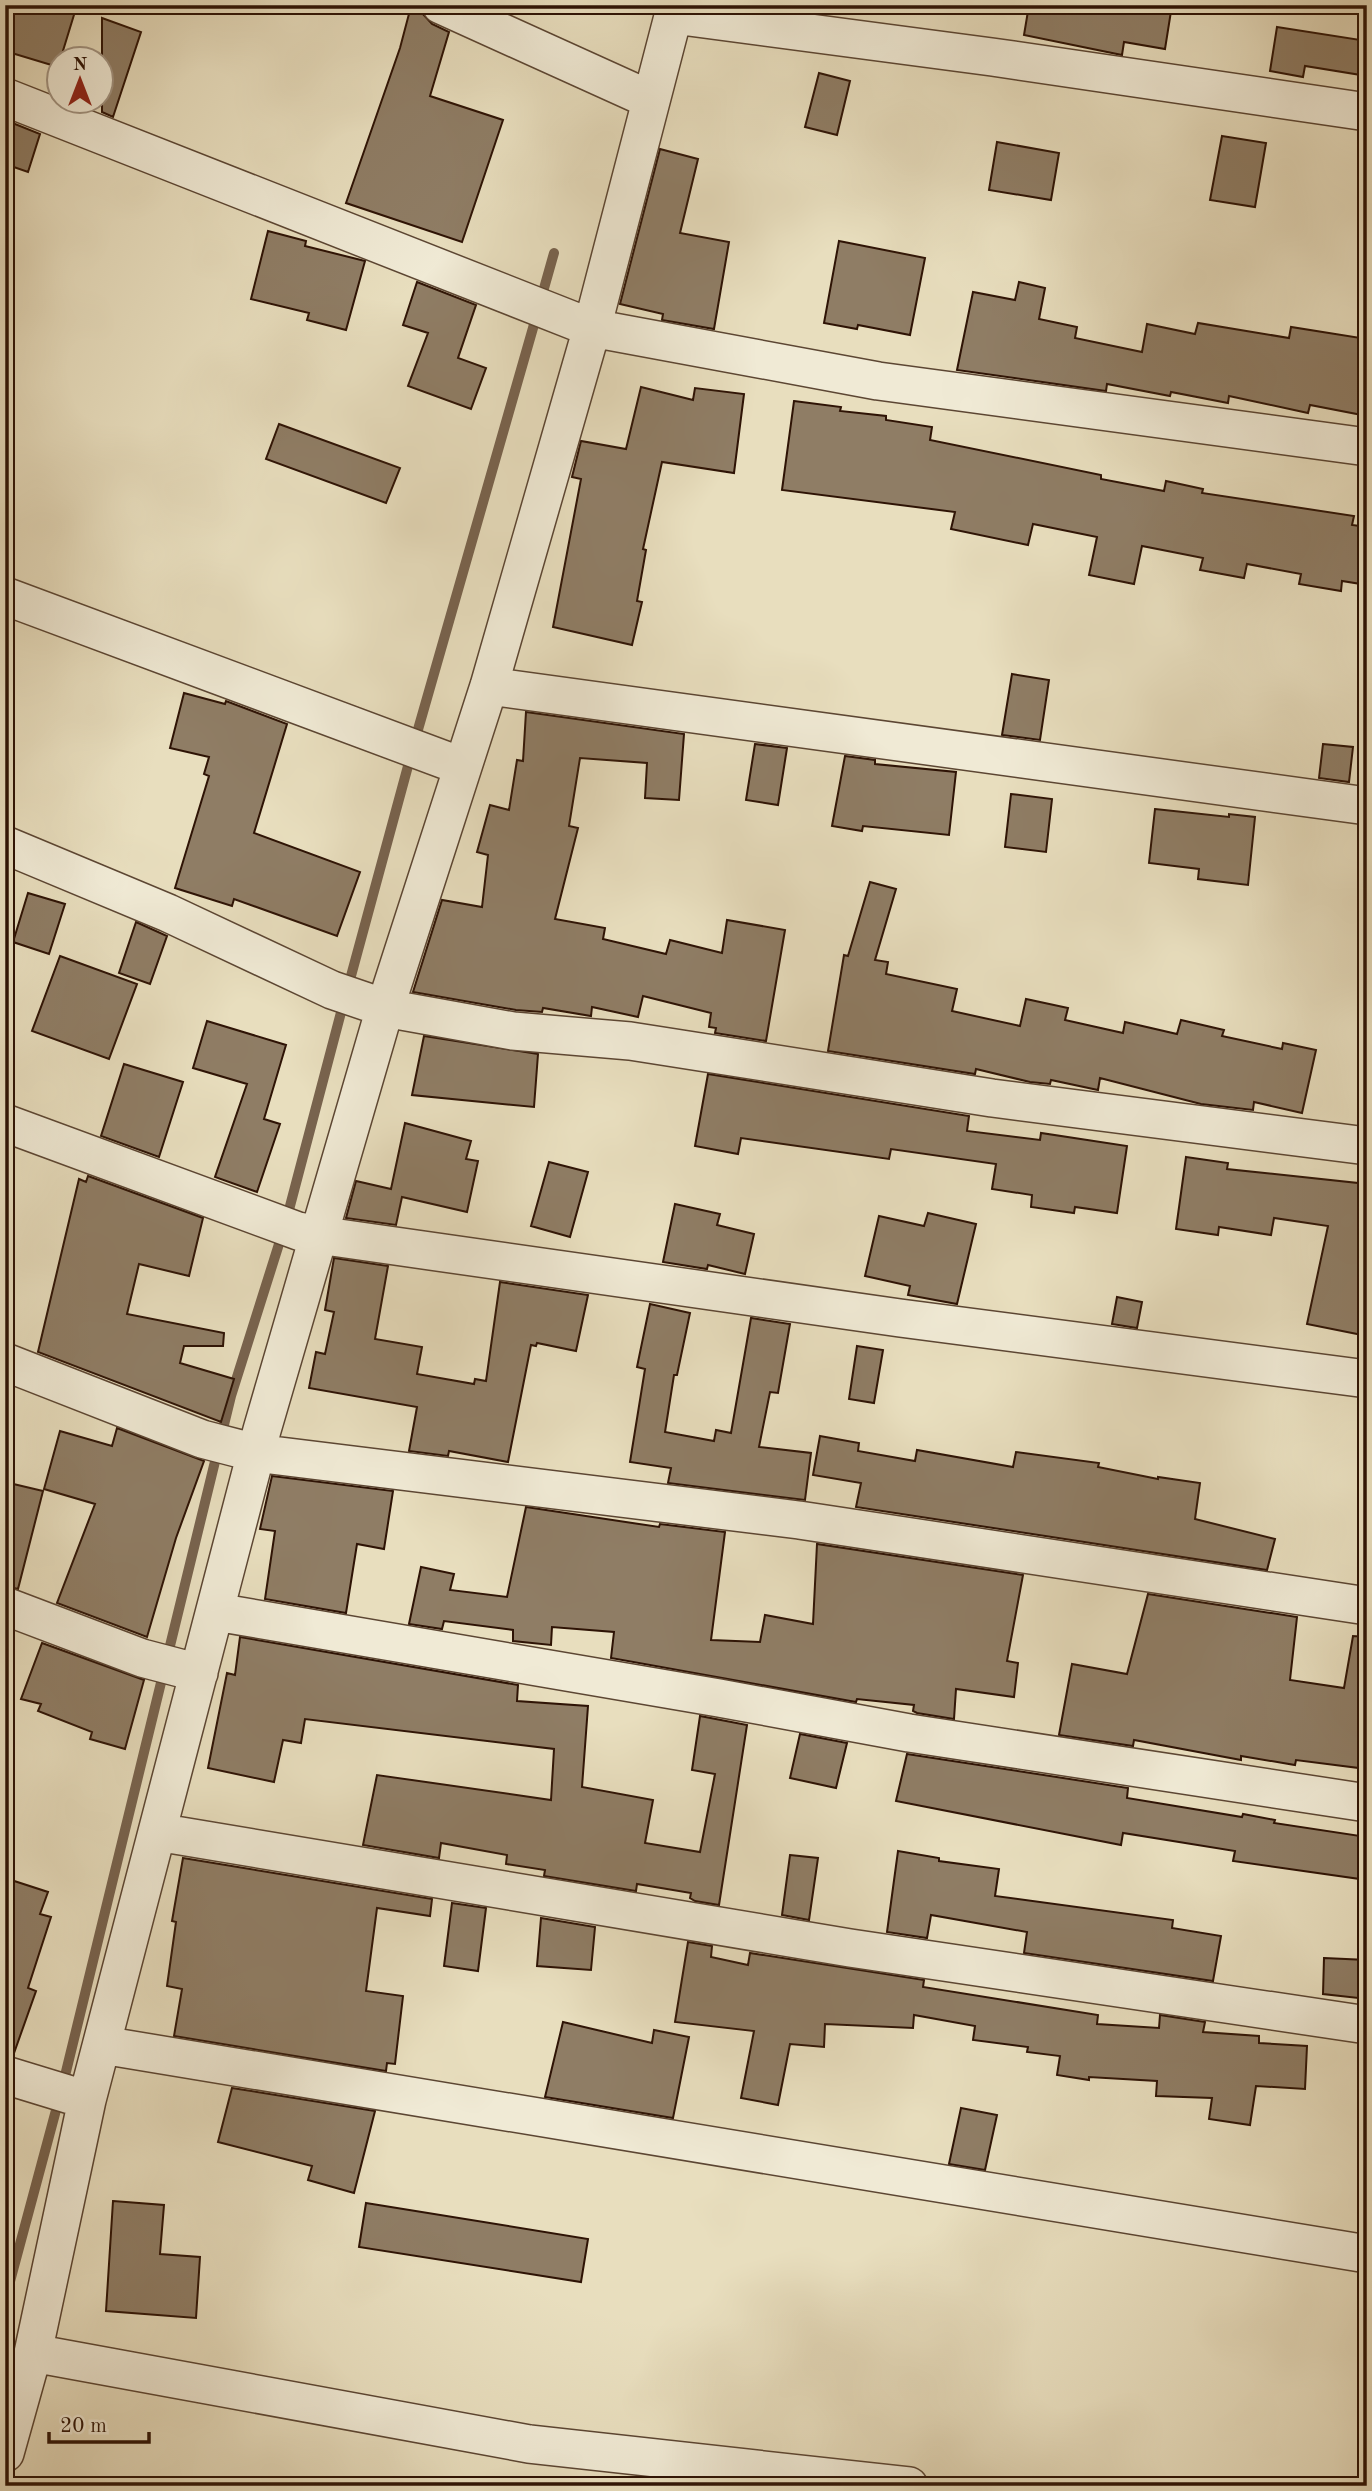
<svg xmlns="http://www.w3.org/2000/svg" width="1372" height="2491" font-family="'Old Standard TT',serif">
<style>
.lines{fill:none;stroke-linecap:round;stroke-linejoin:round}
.stream{stroke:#78634e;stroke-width:10}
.building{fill:#8f7d65;stroke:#2e1305;stroke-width:2}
.street-casing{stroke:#5c4633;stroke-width:40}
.street{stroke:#f0ead5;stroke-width:37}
</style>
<rect width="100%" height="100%" fill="#e8debe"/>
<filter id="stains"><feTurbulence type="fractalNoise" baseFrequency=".00286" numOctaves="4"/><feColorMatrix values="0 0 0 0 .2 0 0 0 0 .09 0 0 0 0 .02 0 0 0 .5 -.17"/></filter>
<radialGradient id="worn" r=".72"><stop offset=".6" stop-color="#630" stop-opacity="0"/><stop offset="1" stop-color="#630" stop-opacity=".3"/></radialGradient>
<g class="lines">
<path class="stream" d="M 541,299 L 554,253
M 415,740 L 537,314
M 348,987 L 411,755
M 63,2084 L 231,1396 L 285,1225 L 344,1001
M 5,2300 L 59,2099"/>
</g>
<path class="building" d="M 5,5 L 77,5 L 58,67 L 5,51 Z
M 1029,5 L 1172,5 L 1165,49 L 1124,42 L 1122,55 L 1024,35 Z
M 410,10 L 423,14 L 432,24 L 449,32 L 430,96 L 503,120 L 462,242 L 346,203 L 400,48 Z
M 102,18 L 141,32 L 113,117 L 102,112 Z
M 1277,27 L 1367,41 L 1367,76 L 1305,66 L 1303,77 L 1270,71 Z
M 819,73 L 850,81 L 837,135 L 805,127 Z
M 5,120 L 40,134 L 28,172 L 5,164 Z
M 1222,136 L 1266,143 L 1255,207 L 1210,200 Z
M 997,142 L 1059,153 L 1051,200 L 989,190 Z
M 660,149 L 698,159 L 680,233 L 729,242 L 714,329 L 662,320 L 663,314 L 620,304 Z
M 268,231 L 306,241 L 305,246 L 365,261 L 346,330 L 307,320 L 309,313 L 251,299 Z
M 839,241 L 925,258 L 910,335 L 858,325 L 857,329 L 824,323 Z
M 417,282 L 476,305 L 458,358 L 486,368 L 471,409 L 408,386 L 428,333 L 403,325 Z
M 1019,282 L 1045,288 L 1039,319 L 1077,327 L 1075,338 L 1142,352 L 1147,324 L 1195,334 L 1198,323 L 1289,338 L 1291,327 L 1367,339 L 1367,416 L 1310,405 L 1308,413 L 1229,396 L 1228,403 L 1171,392 L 1170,396 L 1107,384 L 1106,391 L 957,370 L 973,292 L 1015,300 Z
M 641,387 L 693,400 L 695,388 L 744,394 L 734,473 L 662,462 L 643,549 L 646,550 L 637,601 L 642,602 L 632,645 L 553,627 L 581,479 L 572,477 L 581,441 L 626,449 Z
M 794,401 L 841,407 L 840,411 L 886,416 L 886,420 L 932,427 L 930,440 L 1101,475 L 1101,479 L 1164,491 L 1166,481 L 1203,489 L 1202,493 L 1354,516 L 1352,525 L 1367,527 L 1367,585 L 1342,581 L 1341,591 L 1299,584 L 1301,574 L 1247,564 L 1244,578 L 1200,570 L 1203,558 L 1142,546 L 1134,584 L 1089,575 L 1097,537 L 1033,524 L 1028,545 L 951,529 L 955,512 L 782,490 Z
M 279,424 L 400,468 L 386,503 L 266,459 Z
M 1012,674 L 1049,680 L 1040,740 L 1002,735 Z
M 184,693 L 225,704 L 226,701 L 287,724 L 254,833 L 360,872 L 337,936 L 234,899 L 232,906 L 175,888 L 209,776 L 204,774 L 209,757 L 170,748 Z
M 526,712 L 684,734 L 679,800 L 645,798 L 647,763 L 580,758 L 569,826 L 578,828 L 555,919 L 605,928 L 603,939 L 666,954 L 670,940 L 722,953 L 727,920 L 785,930 L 766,1041 L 715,1033 L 716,1028 L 709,1027 L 711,1013 L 643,996 L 638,1017 L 592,1007 L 591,1016 L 543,1008 L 542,1012 L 516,1010 L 413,992 L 442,900 L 482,907 L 488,855 L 477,852 L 490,805 L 509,810 L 517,760 L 523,761 Z
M 755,744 L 787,748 L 778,805 L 746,800 Z
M 1323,744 L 1353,747 L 1349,782 L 1319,778 Z
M 845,756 L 875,760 L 875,764 L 956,772 L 949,835 L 863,826 L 862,831 L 832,826 Z
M 1011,794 L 1052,799 L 1046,852 L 1005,847 Z
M 1155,809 L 1229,817 L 1229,814 L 1255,817 L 1248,885 L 1198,879 L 1199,869 L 1149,863 Z
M 870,882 L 896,889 L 875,960 L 888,962 L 886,974 L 957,989 L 952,1011 L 1020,1026 L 1026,999 L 1068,1008 L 1065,1020 L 1123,1033 L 1125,1022 L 1177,1034 L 1181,1020 L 1224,1030 L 1222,1036 L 1282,1049 L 1283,1043 L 1316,1050 L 1302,1113 L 1254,1102 L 1253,1110 L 1201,1104 L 1100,1078 L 1098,1090 L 1051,1080 L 1050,1084 L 1030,1082 L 976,1069 L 975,1074 L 828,1051 L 844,955 L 848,956 Z
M 28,893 L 65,904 L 49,954 L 13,942 Z
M 136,922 L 167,936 L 150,984 L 119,973 Z
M 60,956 L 137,984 L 109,1059 L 32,1031 Z
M 207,1021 L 286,1045 L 264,1119 L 280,1124 L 257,1192 L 215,1177 L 247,1084 L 193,1068 Z
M 424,1036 L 538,1054 L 534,1107 L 412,1095 Z
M 124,1064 L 183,1082 L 159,1157 L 101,1136 Z
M 708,1074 L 969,1116 L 967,1131 L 1040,1140 L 1041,1133 L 1127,1146 L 1117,1213 L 1075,1207 L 1074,1213 L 1031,1207 L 1032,1195 L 992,1189 L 996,1164 L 891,1149 L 889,1159 L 741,1138 L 738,1154 L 695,1146 Z
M 405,1123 L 471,1141 L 466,1159 L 478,1161 L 467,1212 L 402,1197 L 396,1225 L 346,1218 L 356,1181 L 391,1189 Z
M 1186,1157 L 1228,1163 L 1227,1169 L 1367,1184 L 1367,1336 L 1307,1324 L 1328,1226 L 1274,1218 L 1271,1235 L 1219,1227 L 1218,1235 L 1176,1229 Z
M 549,1162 L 588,1172 L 570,1237 L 531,1226 Z
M 88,1176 L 203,1218 L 189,1276 L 139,1264 L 127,1314 L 224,1333 L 223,1346 L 184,1346 L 180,1363 L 234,1379 L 221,1422 L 38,1352 L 79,1179 L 86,1182 Z
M 675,1204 L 720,1214 L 717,1225 L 754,1234 L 745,1274 L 708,1265 L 707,1269 L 663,1262 Z
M 928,1213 L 976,1224 L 957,1304 L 908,1295 L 910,1286 L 865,1276 L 879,1216 L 924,1226 Z
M 334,1258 L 388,1266 L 375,1339 L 422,1347 L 417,1374 L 474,1384 L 475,1379 L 486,1381 L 500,1282 L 588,1295 L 576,1351 L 537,1343 L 536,1346 L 531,1345 L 508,1462 L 449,1451 L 448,1456 L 409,1451 L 417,1407 L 309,1388 L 316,1352 L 325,1354 L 334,1312 L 325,1310 Z
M 1117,1297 L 1142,1302 L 1137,1328 L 1112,1324 Z
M 650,1304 L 690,1313 L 677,1375 L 674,1375 L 665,1432 L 714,1441 L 716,1430 L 731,1433 L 751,1318 L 790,1324 L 778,1393 L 770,1392 L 759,1447 L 811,1453 L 805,1500 L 668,1483 L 671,1468 L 630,1462 L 645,1369 L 637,1367 Z
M 857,1346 L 883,1350 L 874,1403 L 849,1399 Z
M 117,1428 L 204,1461 L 176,1538 L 147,1637 L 57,1603 L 95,1504 L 44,1489 L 60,1431 L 112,1446 Z
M 820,1436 L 859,1443 L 858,1451 L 915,1461 L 917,1450 L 1013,1467 L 1016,1452 L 1099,1463 L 1098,1467 L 1158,1479 L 1158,1477 L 1200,1483 L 1195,1519 L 1275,1539 L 1267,1570 L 856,1507 L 861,1483 L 813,1475 Z
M 272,1476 L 393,1491 L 384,1549 L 357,1544 L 346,1613 L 265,1599 L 275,1531 L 260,1529 Z
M 5,1482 L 43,1491 L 18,1589 L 5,1586 Z
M 526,1507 L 659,1527 L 660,1524 L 725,1532 L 711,1640 L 760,1642 L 765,1615 L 813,1624 L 817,1544 L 1023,1575 L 1007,1661 L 1018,1663 L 1014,1697 L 956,1689 L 954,1719 L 917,1713 L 913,1711 L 914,1705 L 857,1699 L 856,1702 L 611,1658 L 614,1632 L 552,1627 L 551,1645 L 513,1641 L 513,1630 L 444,1621 L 442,1629 L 409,1624 L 421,1567 L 454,1574 L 450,1590 L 507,1597 Z
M 1148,1594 L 1297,1617 L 1290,1680 L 1344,1688 L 1353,1636 L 1367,1637 L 1367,1769 L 1296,1760 L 1295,1765 L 1241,1756 L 1241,1760 L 1134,1740 L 1133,1746 L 1059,1735 L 1072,1664 L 1127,1674 Z
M 240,1637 L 518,1685 L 517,1701 L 588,1706 L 582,1787 L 653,1800 L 645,1843 L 700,1852 L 715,1774 L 692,1770 L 700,1716 L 747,1725 L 719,1905 L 695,1901 L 690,1898 L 691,1893 L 637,1884 L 636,1891 L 544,1876 L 545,1870 L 506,1864 L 507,1855 L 441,1843 L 439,1858 L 363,1845 L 377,1775 L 551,1800 L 554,1749 L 305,1719 L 301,1743 L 283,1740 L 274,1782 L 208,1768 L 227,1673 L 235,1675 Z
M 42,1643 L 144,1680 L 125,1749 L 90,1739 L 92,1732 L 38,1711 L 41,1704 L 21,1699 Z
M 800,1734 L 847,1743 L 836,1788 L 790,1778 Z
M 907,1754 L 1128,1788 L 1127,1798 L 1242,1817 L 1243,1814 L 1275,1820 L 1274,1823 L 1367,1837 L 1367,1880 L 1233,1861 L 1235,1851 L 1123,1833 L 1121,1845 L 896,1801 Z
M 898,1851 L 939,1858 L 939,1861 L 999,1869 L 995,1896 L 1173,1920 L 1172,1928 L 1221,1936 L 1213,1981 L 1024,1953 L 1027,1932 L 931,1915 L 927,1938 L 887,1932 Z
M 790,1855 L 818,1858 L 809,1920 L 782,1915 Z
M 183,1858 L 432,1899 L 430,1916 L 377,1908 L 366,1991 L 403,1996 L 395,2064 L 387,2063 L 386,2071 L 174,2036 L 182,1989 L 167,1986 L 176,1922 L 172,1921 Z
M 5,1878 L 48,1892 L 40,1914 L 51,1917 L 28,1988 L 36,1991 L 13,2056 L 5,2055 Z
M 452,1903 L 486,1908 L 478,1971 L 444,1966 Z
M 541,1918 L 595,1927 L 591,1970 L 537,1966 Z
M 688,1942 L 712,1946 L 711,1957 L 748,1965 L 750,1953 L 924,1980 L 923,1987 L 1098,2015 L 1097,2024 L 1159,2028 L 1160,2015 L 1205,2022 L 1203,2032 L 1259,2036 L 1259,2043 L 1307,2046 L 1305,2089 L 1256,2086 L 1250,2125 L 1209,2119 L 1212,2098 L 1156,2096 L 1157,2081 L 1089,2077 L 1089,2080 L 1057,2075 L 1060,2056 L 1027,2052 L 1028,2047 L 973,2040 L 975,2026 L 914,2015 L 913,2028 L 825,2024 L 824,2047 L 790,2044 L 778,2105 L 741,2098 L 754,2031 L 675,2022 Z
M 1324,1958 L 1367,1960 L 1367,1999 L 1323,1994 Z
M 563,2022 L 652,2043 L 654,2030 L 689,2037 L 673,2118 L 545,2097 Z
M 232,2088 L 375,2111 L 354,2193 L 308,2180 L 312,2166 L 218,2142 Z
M 961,2108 L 997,2115 L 985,2170 L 949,2164 Z
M 113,2201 L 164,2205 L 160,2254 L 200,2257 L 196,2318 L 106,2311 Z
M 366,2203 L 588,2239 L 581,2282 L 359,2247 Z"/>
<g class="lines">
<defs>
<path id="street" d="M 441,5 L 651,100
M 674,15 L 992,57 L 1367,112
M 5,97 L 592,328 L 878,381 L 1367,447
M 5,596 L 461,766
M 489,686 L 1367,806
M 5,845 L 168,913 L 332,990 L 385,1008 L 513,1031 L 630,1041 L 992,1098 L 1367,1146
M 5,1123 L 298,1231 L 318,1235 L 900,1318 L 1367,1379
M 5,1362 L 202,1439 L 256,1453 L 799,1520 L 1367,1606
M 5,1606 L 142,1658 L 199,1673
M 216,1612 L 719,1698 L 909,1733 L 1367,1803
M 157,1832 L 850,1948 L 1367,2025
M 102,2045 L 1367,2254
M 5,2075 L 87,2100
M 33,2353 L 529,2444 L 909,2486
M 5,2453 L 33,2353 L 87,2100 L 262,1430 L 385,1008 L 489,686 L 592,328 L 676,5"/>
</defs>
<use href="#street" class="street-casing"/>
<use href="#street" class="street"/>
</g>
<rect width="1372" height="2491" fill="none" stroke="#e8debe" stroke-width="28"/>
<rect x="7" y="7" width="1358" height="2477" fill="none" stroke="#2e1305" stroke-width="3.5"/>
<rect x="14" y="14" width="1344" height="2463" fill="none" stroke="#2e1305" stroke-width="2"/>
<g transform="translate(80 80)"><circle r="33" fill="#f0ead5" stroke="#a29482" stroke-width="2"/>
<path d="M0-5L12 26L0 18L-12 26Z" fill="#8f2418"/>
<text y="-10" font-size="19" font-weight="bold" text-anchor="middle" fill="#2e1305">N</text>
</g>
<path d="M49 2432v10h100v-10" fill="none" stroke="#2e1305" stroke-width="3.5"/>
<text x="60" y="2432" font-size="21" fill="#2e1305" stroke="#f0ead5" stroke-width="5" paint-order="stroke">20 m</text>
<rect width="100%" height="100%" filter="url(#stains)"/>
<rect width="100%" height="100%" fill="url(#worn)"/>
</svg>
